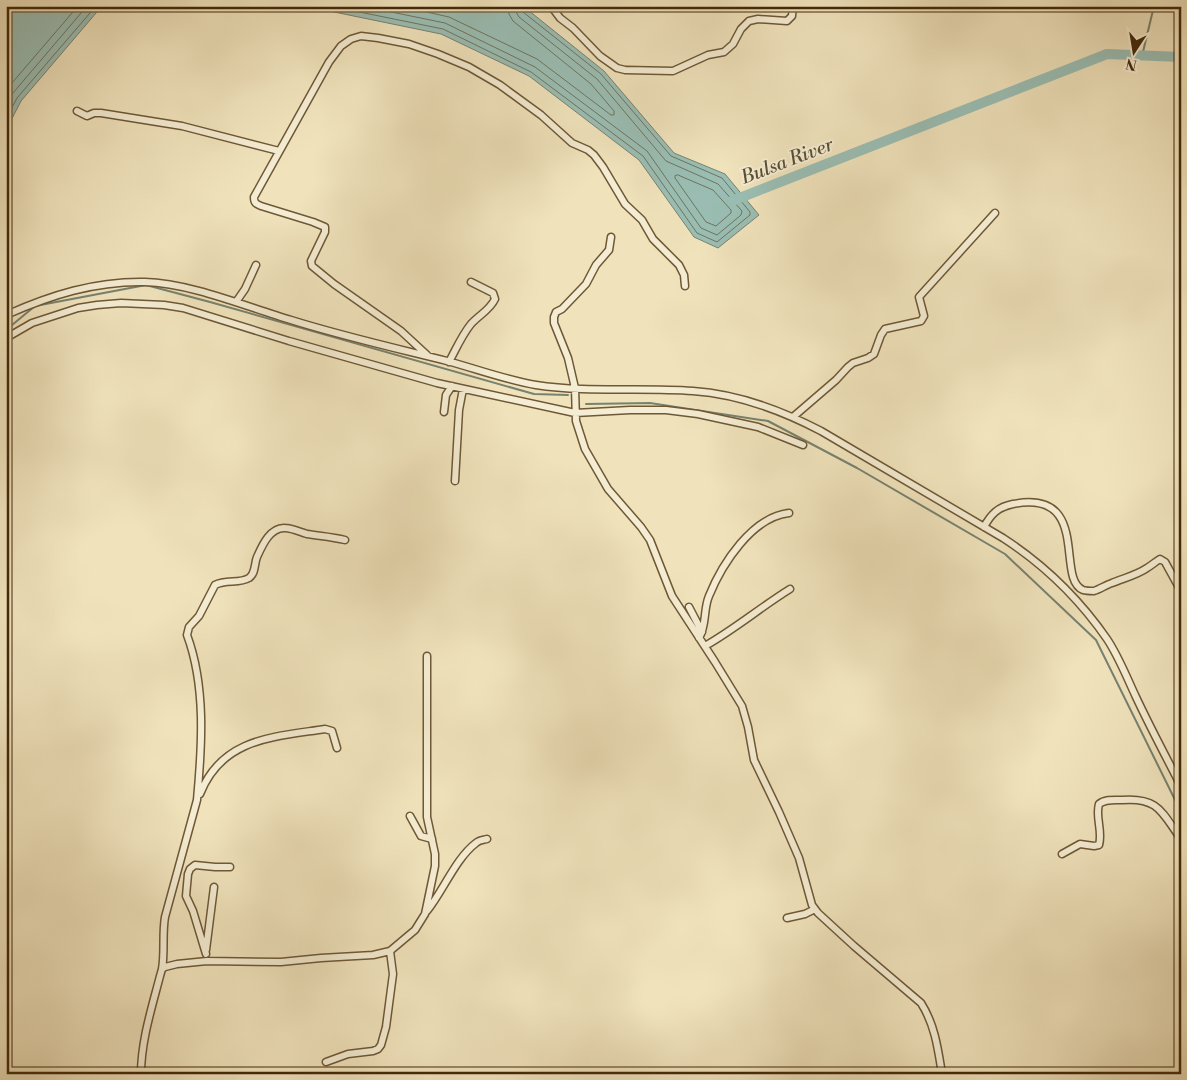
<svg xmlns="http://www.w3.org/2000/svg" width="1187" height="1080" font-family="'Libre Bodoni',serif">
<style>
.water{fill:#9abeb4;stroke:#778270}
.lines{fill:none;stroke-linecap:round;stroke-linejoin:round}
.shore{stroke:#6e745f;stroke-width:1}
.stream{stroke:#778270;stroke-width:2}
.river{stroke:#9abeb4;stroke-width:10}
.minor-casing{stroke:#6e5836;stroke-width:9}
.minor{stroke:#f5edd3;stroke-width:6}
.labels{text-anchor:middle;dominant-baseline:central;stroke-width:4;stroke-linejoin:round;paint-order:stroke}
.water-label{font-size:19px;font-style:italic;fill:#584e34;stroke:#f5edd3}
</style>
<rect width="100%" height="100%" fill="#f0e3bc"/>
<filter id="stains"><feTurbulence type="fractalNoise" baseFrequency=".004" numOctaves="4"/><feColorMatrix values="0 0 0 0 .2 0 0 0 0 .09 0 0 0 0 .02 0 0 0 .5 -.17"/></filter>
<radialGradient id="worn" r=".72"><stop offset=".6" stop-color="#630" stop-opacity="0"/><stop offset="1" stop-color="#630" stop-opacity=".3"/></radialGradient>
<path class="water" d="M 6,6 L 102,6 L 21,101 L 6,130 Z
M 305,6 L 523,6 L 604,71 L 674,153 L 725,174 L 759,215 L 718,248 L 694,237 L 639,160 L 529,76 L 441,34 Z"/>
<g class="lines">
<path class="shore" d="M 330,6 L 443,29 L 531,72 L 643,156 L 697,233 L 717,242 L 750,215 L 750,212 L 722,178 L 671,156 L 601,74 L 523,12 L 521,6
M 362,6 L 445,23 L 535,67 L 647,151 L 701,228 L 717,235 L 741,215 L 742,211 L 718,184 L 666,161 L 597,79 L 519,17 L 516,12 L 515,6
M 400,6 L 449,17 L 537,59 L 611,115 L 614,115 L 614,111 L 591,84 L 513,21 L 509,14 L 508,6
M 6,90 L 78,6
M 6,105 L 13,93 L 87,6
M 6,119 L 17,98 L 96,6
M 678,175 L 713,190 L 731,210 L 731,213 L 716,226 L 706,222 L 675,178 L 675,176 Z"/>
<path class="stream" d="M 1142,56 L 1154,6
M 6,330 L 35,306 L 146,285 L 210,302 L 534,394 L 568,395
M 586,404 L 650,403 L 768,421 L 857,468 L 1005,554 L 1096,640 L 1181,812"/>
<path class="river" d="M 732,201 L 1107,54 L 1181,57"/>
<defs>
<path id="minor" d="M 551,6 L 560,18 L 573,28 L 600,56 L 617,68 L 625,70 L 673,71 L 708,55 L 724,52 L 733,44 L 741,29 L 749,21 L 758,19 L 787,21 L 792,16 L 793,6
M 77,111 L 87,116 L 94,113 L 101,113 L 182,126 L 279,151
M 611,237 L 609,250 L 596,265 L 586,284 L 562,309 L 556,312 L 554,317 L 554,323 L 568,358 L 575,388 L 576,421 L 585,449 L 608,489 L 641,527 L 650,540 L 672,596 L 715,662 L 742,706 L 748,727 L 754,760 L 779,812 L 799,858 L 812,905 L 818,913 L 854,946 L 921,1003 C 935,1025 938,1049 942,1074
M 236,302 L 245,289 L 256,265
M 6,315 C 51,295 95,281 145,282 C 190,283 247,307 291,320 C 342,336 395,348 447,361 C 477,369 506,380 536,385 C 588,393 641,387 693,391 C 737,394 781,410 821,431 L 1003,538 C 1043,564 1080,600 1107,639 C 1119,657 1127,678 1136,697 C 1150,727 1166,757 1181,786
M 6,338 L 32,323 L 78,308 L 97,305 L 121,303 L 164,305 L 183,308 L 289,341 L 437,383 L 575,413 L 630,410 L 666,410 L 698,414 L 758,427 L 803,445
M 427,355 L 401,331 L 334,284 L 312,266 L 311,261 L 325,232 L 325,227 L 313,222 L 261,206 C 256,204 254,203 254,197 L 329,62 L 341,46 L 351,39 L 361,36 L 378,38 L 409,44 L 438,54 L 469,67 L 500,85 L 541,115 L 572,143 L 588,150 L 594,155 L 603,167 L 625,204 L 642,220 L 653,239 L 679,265 L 684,275 L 685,286
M 449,362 C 456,349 462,335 471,324 C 479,315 490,310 495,299 L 493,293 L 471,282
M 444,412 L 446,395 L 452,386
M 793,417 L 836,380 L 848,367 L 853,363 L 868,358 L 874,354 L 881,335 L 885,329 L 921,321 L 924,316 L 919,297 L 995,213
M 455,481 L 459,410 L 463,389
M 984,527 C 991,514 998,507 1013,504 C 1092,489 1055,579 1083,590 C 1086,591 1091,591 1094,591 C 1100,589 1106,585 1112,583 C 1124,578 1137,575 1147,568 C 1152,565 1155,562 1160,559 L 1165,562 L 1181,591
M 689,607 L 702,632
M 699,638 C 707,625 703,610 709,596 C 722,564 752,517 789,513
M 705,646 C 735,629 761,607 790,589
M 200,794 C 222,738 273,737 325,729 L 332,731 L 337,748
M 410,816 L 421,836 L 432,839
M 1062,854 L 1080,844 L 1094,846 L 1099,845 C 1103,831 1095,817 1099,804 C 1105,799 1114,800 1122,800 C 1159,797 1162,813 1181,839
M 427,911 C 443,891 456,858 476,843 C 479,840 483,840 487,839
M 787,918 L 805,914 L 815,909
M 206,950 L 214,887
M 206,954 L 193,911 L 186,896 L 188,874 L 190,869 L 195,865 L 215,867 L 230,867
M 162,969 C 165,952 162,934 165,917 L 197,800 C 202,746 206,686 187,635 L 189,627 L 199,616 L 215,585 C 226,579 239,584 249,578 C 256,573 254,564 257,557 C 262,546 270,527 285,528 C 292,528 300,532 307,534 C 320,536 333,537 345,540
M 326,1062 L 348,1054 L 373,1051 L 378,1049 L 381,1045 L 386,1027 L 393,974 L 390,951
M 141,1074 C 141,1041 152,1007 160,976 L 162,969 L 165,967 L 177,964 L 207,961 L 281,962 L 321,958 L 373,955 L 390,951 L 415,930 L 425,914 L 435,866 L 435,854 L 427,817 L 427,656"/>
</defs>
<use href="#minor" class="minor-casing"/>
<use href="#minor" class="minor"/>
</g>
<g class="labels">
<g class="water-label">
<text transform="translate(787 161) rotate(-21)">Bulsa River</text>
</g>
</g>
<rect width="1187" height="1080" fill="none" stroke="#f0e3bc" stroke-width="25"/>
<rect x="8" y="8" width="1172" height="1065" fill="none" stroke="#42290a" stroke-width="2.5"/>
<rect x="12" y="12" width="1162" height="1055" fill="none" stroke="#42290a"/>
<g transform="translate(1134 52) rotate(192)" stroke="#f5edd3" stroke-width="4" paint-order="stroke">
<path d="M0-4L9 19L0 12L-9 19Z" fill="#42290a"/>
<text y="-8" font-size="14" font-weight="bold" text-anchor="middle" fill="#42290a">N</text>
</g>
<rect width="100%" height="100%" filter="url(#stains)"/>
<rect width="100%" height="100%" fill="url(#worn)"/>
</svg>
